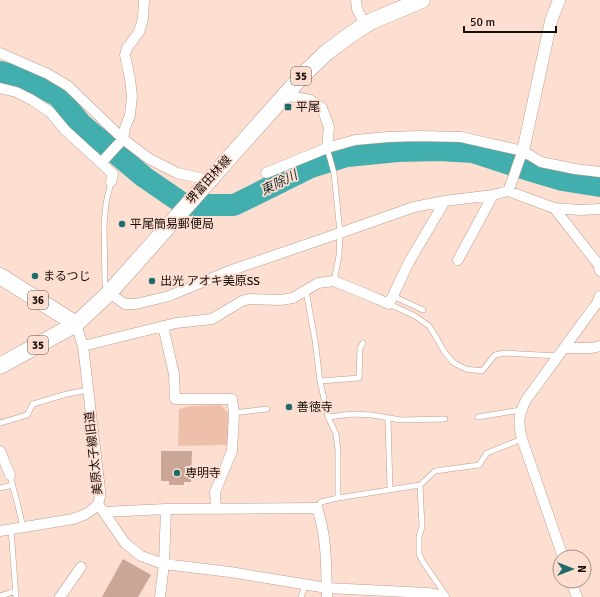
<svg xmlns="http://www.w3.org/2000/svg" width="600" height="597" font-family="Signika,'Noto Sans JP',sans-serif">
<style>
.green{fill:#eec0ac}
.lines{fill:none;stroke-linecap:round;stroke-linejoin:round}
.river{stroke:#43aeae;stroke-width:22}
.building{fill:#c9a696}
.service-casing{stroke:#bf9c8d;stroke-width:6}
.minor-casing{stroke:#bf9c8d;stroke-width:11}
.tertiary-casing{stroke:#bf9c8d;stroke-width:13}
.primary-casing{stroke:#bf9c8d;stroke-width:17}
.service{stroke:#fff;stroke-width:5}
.minor{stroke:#fff;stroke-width:10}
.tertiary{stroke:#fff;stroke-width:12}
.primary{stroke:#fff;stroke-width:16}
.poi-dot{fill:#206c6b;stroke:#fddfd2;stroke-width:1.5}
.labels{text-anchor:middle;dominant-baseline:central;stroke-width:3.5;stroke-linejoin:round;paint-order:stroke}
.shield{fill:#fddfd2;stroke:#5d4c45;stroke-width:1}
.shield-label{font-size:11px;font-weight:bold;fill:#190d08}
.poi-label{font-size:12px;fill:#190d08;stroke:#fddfd2;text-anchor:start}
.street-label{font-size:12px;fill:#190d08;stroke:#fddfd2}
.water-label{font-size:13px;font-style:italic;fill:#192d2d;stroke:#fddfd2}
</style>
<rect width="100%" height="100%" fill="#fddfd2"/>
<path class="green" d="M 221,405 L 228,413 L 228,445 L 178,446 L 179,409 L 190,406 Z"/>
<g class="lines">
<path class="river" d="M 0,72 L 24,78 L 58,96 L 81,124 L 144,177 L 185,205 L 234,205 L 311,167 L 347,156 L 398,151 L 438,150 L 473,152 L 519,167 L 562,180 L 600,186"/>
</g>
<path class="building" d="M 161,451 L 192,451 L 191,482 L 184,482 L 184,485 L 169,485 L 169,481 L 161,481 Z
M 123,559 L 151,575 L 138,597 L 102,597 Z"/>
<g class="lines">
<defs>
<path id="service" d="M 327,148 L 334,173 L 340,233 L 339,256 L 334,281
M 111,182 L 106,203 L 104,225 L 105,285 L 111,289
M 306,291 L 315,340 L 320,381 L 328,417 L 336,434 L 338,451 L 338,498
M 393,296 L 423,310
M 389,304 L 415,316 L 429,326 L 436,337 L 445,353 L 454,363 L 466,369 L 482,371 L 495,355 L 504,353 L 558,356
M 320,381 L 359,378 L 360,348 L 363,343
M 234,413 L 267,409
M 328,417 L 352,414 L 372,415 L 401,420 L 445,419
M 478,417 L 521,410
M 388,418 L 390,490
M 0,423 L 27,415 L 33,404 L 67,394 L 88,390
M 10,475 L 17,502 L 23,527
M 420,485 L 422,527 L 419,536 L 419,554 L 423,562 L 447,597
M 0,488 L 13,485
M 317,508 L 321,502 L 338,498 L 420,485 L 435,471 L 479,465 L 487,453 L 522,439
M 11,529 L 16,597
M 0,596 L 16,591
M 301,597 L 306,584"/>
<path id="minor" d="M 356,0 L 357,9 L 365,25
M 0,53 L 48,74 L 68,86 L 123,139 L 148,158 L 177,173 L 209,180
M 0,88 L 16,92 L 32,100 L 50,112 L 65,130 L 113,174 L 111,182
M 285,95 L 310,100 L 322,108 L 329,127 L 327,148 L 355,140 L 388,137 L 419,136 L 461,137 L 523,151 L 541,162 L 575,169 L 600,172
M 101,163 L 123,139 L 125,128 L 130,115 L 132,96 L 130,79 L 125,55 L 127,48 L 139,32 L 143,19 L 144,0
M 266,173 L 327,148
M 508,191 C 514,178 517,164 523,151
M 554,208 L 598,264 L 600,271
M 458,260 L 493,195
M 109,293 L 125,304 L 136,304 L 169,296 L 229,271 L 340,233 L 414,207 L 445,201 L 493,195 L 508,191 L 554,208 L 580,210 L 600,209
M 163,326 L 174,374 L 175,399 L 232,399 L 234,413 L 232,451 L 215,492 L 216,509
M 83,346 L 176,323 L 212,319 L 242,301 L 249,299 L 280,300 L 293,298 L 318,283 L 334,281 L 361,292 L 389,304 L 409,262 L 445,201
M 564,348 L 592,348 L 600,346
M 0,451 L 10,475
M 98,504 L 125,543 L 141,556 L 164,564 L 230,572 L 327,588 L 428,593 L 439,595 L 444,597
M 104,512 L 166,509 L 317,508 C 327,536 326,567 327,597
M 0,531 L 73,519 L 86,514 L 93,509 L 98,504 L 100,497 L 100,490 L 83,346 L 76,324
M 563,557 L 522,439 C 518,422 518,416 526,400 L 597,303 L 600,296
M 571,581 L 577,597
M 60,597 L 81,567
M 160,597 L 164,564 L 166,509"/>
<path id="tertiary" d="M 523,151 L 551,21 L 559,0"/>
<path id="primary" d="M 0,276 L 76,324
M 0,366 L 76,324 L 109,293 L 303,75 L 327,52 L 350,35 L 365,25 L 372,21 L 422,0"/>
</defs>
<use href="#service" class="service-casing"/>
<use href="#minor" class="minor-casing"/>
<use href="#tertiary" class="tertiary-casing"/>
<use href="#primary" class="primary-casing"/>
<use href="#service" class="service"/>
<use href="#minor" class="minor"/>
<use href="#tertiary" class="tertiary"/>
<use href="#primary" class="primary"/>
</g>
<g class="poi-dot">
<rect x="284" y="103" width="8" height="8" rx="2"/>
<circle cx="122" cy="224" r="4"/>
<circle cx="35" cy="276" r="4"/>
<circle cx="152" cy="281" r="4"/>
<circle cx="289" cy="407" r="4"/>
<circle cx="177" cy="473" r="4"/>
</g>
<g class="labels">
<g class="shield">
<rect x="291" y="67" width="20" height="18" rx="3"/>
<rect x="28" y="291" width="20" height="18" rx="3"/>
<rect x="28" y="336" width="20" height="18" rx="3"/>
</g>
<g class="shield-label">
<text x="301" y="76">35</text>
<text x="38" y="300">36</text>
<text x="38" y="345">35</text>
</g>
<g class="poi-label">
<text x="296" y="107">平尾</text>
<text x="130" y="224">平尾簡易郵便局</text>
<text x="43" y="276">まるつじ</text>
<text x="160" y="281">出光 アオキ美原SS</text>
<text x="297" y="407">善徳寺</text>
<text x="185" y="473">専明寺</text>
</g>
<g class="street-label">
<text transform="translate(209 180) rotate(-48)">堺富田林線</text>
<text transform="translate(94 453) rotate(-96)">美原太子線旧道</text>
</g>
<g class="water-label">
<text transform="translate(279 183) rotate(-26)">東除川</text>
</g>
</g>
<g transform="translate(572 569) rotate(90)"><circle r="19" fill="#fddfd2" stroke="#a28b81"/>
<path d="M0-3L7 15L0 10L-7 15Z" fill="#206c6b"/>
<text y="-6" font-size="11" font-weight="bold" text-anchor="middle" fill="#190d08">N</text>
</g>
<path d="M464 26v6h92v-6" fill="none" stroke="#190d08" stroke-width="2"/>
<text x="470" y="26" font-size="12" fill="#190d08" stroke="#fddfd2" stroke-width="3" paint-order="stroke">50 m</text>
</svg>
